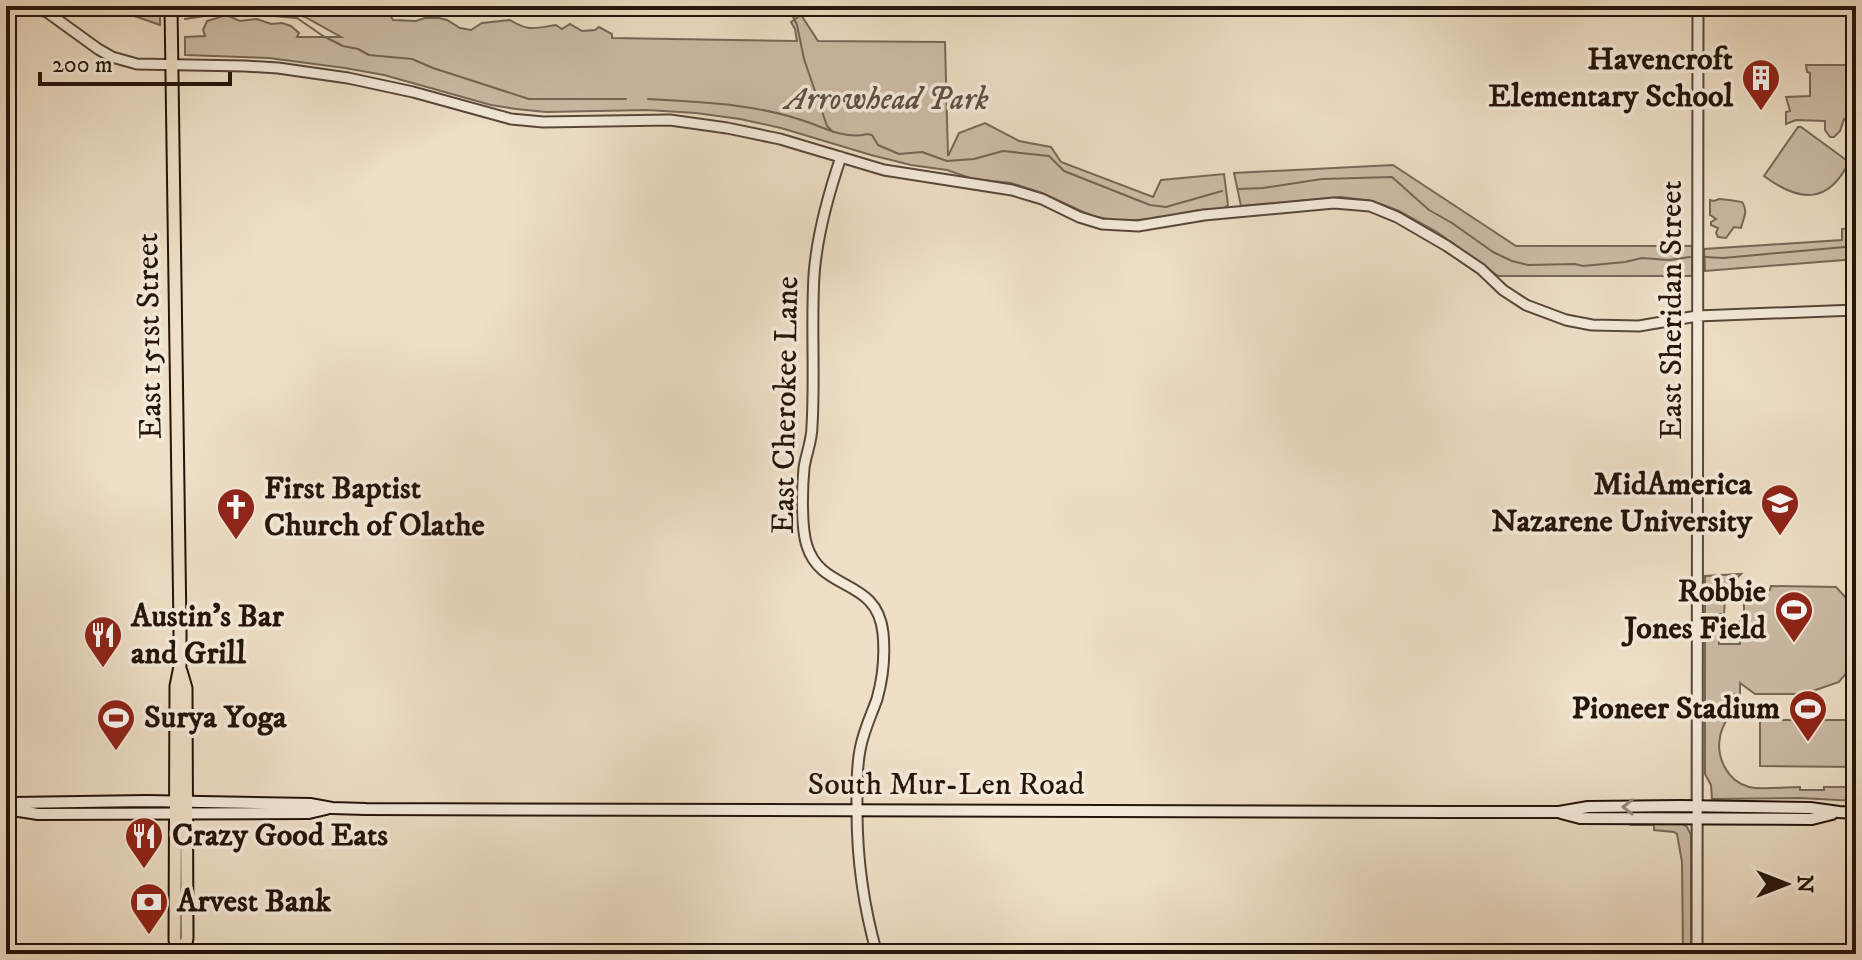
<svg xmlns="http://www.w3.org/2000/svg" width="1862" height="960" font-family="'IM FELL DW Pica',serif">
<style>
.green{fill:#ccbca6;stroke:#786858;stroke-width:2}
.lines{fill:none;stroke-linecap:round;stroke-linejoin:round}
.stream{stroke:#756454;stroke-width:2}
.tertiary-casing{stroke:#574739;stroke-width:13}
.secondary-casing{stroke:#25140a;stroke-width:14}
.primary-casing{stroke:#25140a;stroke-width:15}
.tertiary{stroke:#f4eada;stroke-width:9}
.secondary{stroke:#f4eada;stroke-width:10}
.primary{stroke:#eedfc6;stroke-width:11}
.oneway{stroke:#978a7c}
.labels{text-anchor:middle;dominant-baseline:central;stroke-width:7;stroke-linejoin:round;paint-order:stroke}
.poi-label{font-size:32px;font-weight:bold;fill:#25140a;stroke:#f4eada;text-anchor:start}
.park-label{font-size:32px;font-style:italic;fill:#5f4f41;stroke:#f4eada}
.street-label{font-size:32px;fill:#25140a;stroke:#f4eada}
</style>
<rect width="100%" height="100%" fill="#eedfc6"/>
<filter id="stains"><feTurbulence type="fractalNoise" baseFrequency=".0025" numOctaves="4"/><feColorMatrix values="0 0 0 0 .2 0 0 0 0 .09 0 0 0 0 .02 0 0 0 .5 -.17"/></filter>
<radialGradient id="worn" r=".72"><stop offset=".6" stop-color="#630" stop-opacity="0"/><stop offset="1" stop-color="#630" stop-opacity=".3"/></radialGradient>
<path class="green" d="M 106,6 L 160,6 L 160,25 Z
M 295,6 L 385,6 L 393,20 L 416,21 L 425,18 L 439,18 L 447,20 L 460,28 L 471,30 L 482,23 L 510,20 C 529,32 536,28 556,25 L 562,29 L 570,24 L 582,31 L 595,30 L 599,27 L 612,34 L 612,38 L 797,41 L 795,29 L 791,22 L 801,15 L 818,41 L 945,42 L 948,156 L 959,133 L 985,123 L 1019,141 L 1051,147 L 1061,162 L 1153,197 L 1161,180 L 1224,174 L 1228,205 L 1222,209 L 1199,210 L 1157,219 L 1117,221 L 1092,216 L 1042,193 L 1011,183 L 973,179 L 947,170 L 911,165 L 871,155 L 781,128 L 740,119 L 696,113 L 647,110 L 546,112 L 516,109 L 491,105 L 384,75 L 345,68 L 269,58 L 185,55 L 185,37 L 205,36 L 203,30 L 207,21 L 226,15 L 240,21 L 257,19 L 271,24 L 282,23 L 291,26 L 299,33 L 297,37 L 341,37 L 305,17 L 292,13 L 290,9 Z
M 407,6 L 512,6 L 512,13 L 407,15 Z
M 1806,65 L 1855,65 L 1856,108 L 1851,109 L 1850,116 L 1856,116 L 1856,125 L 1846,124 L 1847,120 L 1844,119 L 1840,131 L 1834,137 L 1830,137 L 1825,130 L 1825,121 L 1796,120 L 1786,124 L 1786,112 L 1790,111 L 1786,97 L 1810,96 L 1810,73 L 1807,72 Z
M 1798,127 L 1801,127 L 1849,162 C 1828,205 1799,202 1764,176 Z
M 1393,165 L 1516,246 L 1692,246 L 1692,276 L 1498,276 L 1437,232 L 1399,211 L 1373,201 L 1341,197 L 1241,206 L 1234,173 Z
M 1719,199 C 1725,199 1736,201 1742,202 C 1749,212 1743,218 1741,228 L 1734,227 L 1726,238 L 1718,237 L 1716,233 L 1718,228 L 1711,225 L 1711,222 L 1716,219 L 1710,215 L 1710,200 L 1714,201 Z
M 1856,228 L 1856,259 L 1705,271 L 1704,249 L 1842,240 L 1842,229 Z
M 1741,574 L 1729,586 L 1729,600 L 1725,601 L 1724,614 L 1719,614 L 1719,644 L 1740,644 L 1740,616 L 1744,616 L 1744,594 L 1748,590 L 1770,590 L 1771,586 L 1836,587 L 1848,600 L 1848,671 L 1839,682 L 1804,694 L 1755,694 L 1740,683 L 1740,694 L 1729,694 C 1729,700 1731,708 1729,713 C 1727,721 1721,728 1720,737 C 1716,757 1727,781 1749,787 C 1760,790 1787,787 1800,787 L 1800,790 L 1824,790 L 1824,787 L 1856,787 L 1856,801 L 1800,798 L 1712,799 L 1711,785 L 1705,774 L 1705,576 Z
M 1760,720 L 1856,720 L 1856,767 L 1760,766 Z
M 1633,822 L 1681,823 L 1687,827 L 1691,835 L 1691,954 L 1683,954 L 1682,862 L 1677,834 L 1674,832 L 1654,830 L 1654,825 L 1631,825 Z"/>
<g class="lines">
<path class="stream" d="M 133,6 L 159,15
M 788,6 L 797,25 L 804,59 L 827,126 L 833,132
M 185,19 L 230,12 L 297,18 L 323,36 L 343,46 L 358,49 L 369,55 L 412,59 L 433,68 L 529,99 L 626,99
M 648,99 C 704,102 760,104 813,124 C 830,131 850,139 867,134 L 872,135 L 878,145 L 899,154 L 922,152 L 947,161 L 974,159 L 1003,151 L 1049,156 L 1064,171 L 1150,205 L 1166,207 L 1222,191
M 1239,189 L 1263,188 L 1322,179 L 1392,177 L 1429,210 L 1452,223 L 1493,252 L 1512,261 L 1528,265 L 1575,264 L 1583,266 L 1625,262 L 1642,258 L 1669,260 L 1690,257
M 1705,257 L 1723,258 L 1856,246"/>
<defs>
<path id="tertiary" d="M 30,6 L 47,12 L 98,49 L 112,57 L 137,64 L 245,66 L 278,68 L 348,78 L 413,92 L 511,119 L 543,122 L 670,120 L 727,128 L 780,139 L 884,170 L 1012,190 L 1042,199 L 1079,217 L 1102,224 L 1138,226 L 1204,215 L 1334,203 L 1370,206 L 1397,217 L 1447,246 L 1481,269 L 1503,290 L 1526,305 L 1566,320 L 1592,325 L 1639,326 L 1697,316 L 1856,310
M 841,157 C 828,195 817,235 814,275 C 811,325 815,376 812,426 C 812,441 806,454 804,468 C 802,488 801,528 807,546 C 822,593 877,577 883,633 C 885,654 883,678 877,699 C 871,716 863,732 860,750 C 856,770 857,791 857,811 C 857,862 863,905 877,954
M 1697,954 L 1698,6"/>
<path id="secondary" d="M 6,805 L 12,803 L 147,801 L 310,804 L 332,808 L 366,809 L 1447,812 L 1559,812 L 1588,807 L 1681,806 L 1810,808 L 1839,812 L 1856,813
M 6,809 L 38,814 L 309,813 L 326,809
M 1561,813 L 1580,818 L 1812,819 L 1832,814"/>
<path id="primary" d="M 171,6 L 180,628 L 180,666 L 176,686 L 175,940 L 180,954
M 181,671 L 186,688 L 187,938 L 184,954"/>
</defs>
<use href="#tertiary" class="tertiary-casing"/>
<use href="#secondary" class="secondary-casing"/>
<use href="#primary" class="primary-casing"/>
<use href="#tertiary" class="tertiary"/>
<use href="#secondary" class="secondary"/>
<use href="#primary" class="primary"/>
</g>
<defs><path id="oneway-chevron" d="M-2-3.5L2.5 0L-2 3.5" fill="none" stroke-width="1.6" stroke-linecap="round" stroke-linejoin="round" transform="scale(2)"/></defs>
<use class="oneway" href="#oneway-chevron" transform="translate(1628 807) rotate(180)"/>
<defs>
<symbol id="building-pin" viewBox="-11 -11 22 30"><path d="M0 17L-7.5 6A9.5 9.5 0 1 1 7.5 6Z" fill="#8f2418" stroke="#f4eada"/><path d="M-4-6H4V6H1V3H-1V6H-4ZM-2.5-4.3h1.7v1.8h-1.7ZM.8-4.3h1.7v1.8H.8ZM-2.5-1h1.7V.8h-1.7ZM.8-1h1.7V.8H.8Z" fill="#fff"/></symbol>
<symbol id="university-pin" viewBox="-11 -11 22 30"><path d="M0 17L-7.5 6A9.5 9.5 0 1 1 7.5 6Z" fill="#8f2418" stroke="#f4eada"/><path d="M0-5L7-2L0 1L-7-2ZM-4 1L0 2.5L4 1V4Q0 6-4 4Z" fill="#fff"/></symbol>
<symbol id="church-pin" viewBox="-11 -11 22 30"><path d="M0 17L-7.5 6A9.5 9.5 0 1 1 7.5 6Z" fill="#8f2418" stroke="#f4eada"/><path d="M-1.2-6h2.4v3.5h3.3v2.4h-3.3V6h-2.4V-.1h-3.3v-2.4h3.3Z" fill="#fff"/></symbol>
<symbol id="stadium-pin" viewBox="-11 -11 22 30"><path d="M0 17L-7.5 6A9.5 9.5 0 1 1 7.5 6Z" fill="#8f2418" stroke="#f4eada"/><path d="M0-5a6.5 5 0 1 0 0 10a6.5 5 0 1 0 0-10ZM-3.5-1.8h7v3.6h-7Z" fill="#fff"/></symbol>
<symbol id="restaurant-pin" viewBox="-11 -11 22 30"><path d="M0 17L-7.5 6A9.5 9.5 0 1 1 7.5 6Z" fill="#8f2418" stroke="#f4eada"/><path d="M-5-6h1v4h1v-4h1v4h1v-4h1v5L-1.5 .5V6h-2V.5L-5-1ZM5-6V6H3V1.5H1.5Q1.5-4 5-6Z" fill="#fff"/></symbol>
<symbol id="bank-pin" viewBox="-11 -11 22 30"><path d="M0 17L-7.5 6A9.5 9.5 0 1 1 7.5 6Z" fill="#8f2418" stroke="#f4eada"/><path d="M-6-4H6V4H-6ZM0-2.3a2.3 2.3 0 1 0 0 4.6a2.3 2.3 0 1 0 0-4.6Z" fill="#fff"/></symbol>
</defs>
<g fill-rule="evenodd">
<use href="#building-pin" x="1739" y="56" width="44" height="60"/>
<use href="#university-pin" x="1758" y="481" width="44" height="60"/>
<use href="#church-pin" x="214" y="485" width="44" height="60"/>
<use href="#stadium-pin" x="1772" y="588" width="44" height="60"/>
<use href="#restaurant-pin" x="81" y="613" width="44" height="60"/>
<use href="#stadium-pin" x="1786" y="687" width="44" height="60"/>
<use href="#stadium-pin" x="94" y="696" width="44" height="60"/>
<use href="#restaurant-pin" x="122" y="814" width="44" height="60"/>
<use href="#bank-pin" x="127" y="880" width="44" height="60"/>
</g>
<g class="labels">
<g class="poi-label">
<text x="1733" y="60" text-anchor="end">Havencroft<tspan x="1733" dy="37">Elementary School</tspan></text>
<text x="1752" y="485" text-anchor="end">MidAmerica<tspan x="1752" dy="37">Nazarene University</tspan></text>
<text x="264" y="489">First Baptist<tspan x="264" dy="37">Church of Olathe</tspan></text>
<text x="1766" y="592" text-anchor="end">Robbie<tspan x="1766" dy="37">Jones Field</tspan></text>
<text x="131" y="617">Austin's Bar<tspan x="131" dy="37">and Grill</tspan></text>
<text x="1780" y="709" text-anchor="end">Pioneer Stadium</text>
<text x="144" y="718">Surya Yoga</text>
<text x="172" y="836">Crazy Good Eats</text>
<text x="177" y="902">Arvest Bank</text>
</g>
<g class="park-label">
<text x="887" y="100">Arrowhead Park</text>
</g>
<g class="street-label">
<text transform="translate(1672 310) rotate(-90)">East Sheridan Street</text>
<text transform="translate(150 336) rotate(-91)">East 151st Street</text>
<text transform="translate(786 405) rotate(-89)">East Cherokee Lane</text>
<text x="946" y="785">South Mur-Len Road</text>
</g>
</g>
<rect width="1862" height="960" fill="none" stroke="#eedfc6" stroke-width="32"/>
<rect x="8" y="8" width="1846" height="944" fill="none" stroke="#25140a" stroke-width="4"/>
<rect x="16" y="16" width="1830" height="928" fill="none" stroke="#25140a" stroke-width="2"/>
<g transform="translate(1786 884) rotate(90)" stroke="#f4eada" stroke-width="6" paint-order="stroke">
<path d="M0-6L14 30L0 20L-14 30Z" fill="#25140a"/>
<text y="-12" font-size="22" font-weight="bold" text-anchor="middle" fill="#25140a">N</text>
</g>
<path d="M40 72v12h190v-12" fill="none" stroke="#25140a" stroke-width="4"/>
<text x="52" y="72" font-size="24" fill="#25140a" stroke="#f4eada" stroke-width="6" paint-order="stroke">200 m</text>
<rect width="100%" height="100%" filter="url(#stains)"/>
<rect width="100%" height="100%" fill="url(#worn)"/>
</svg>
